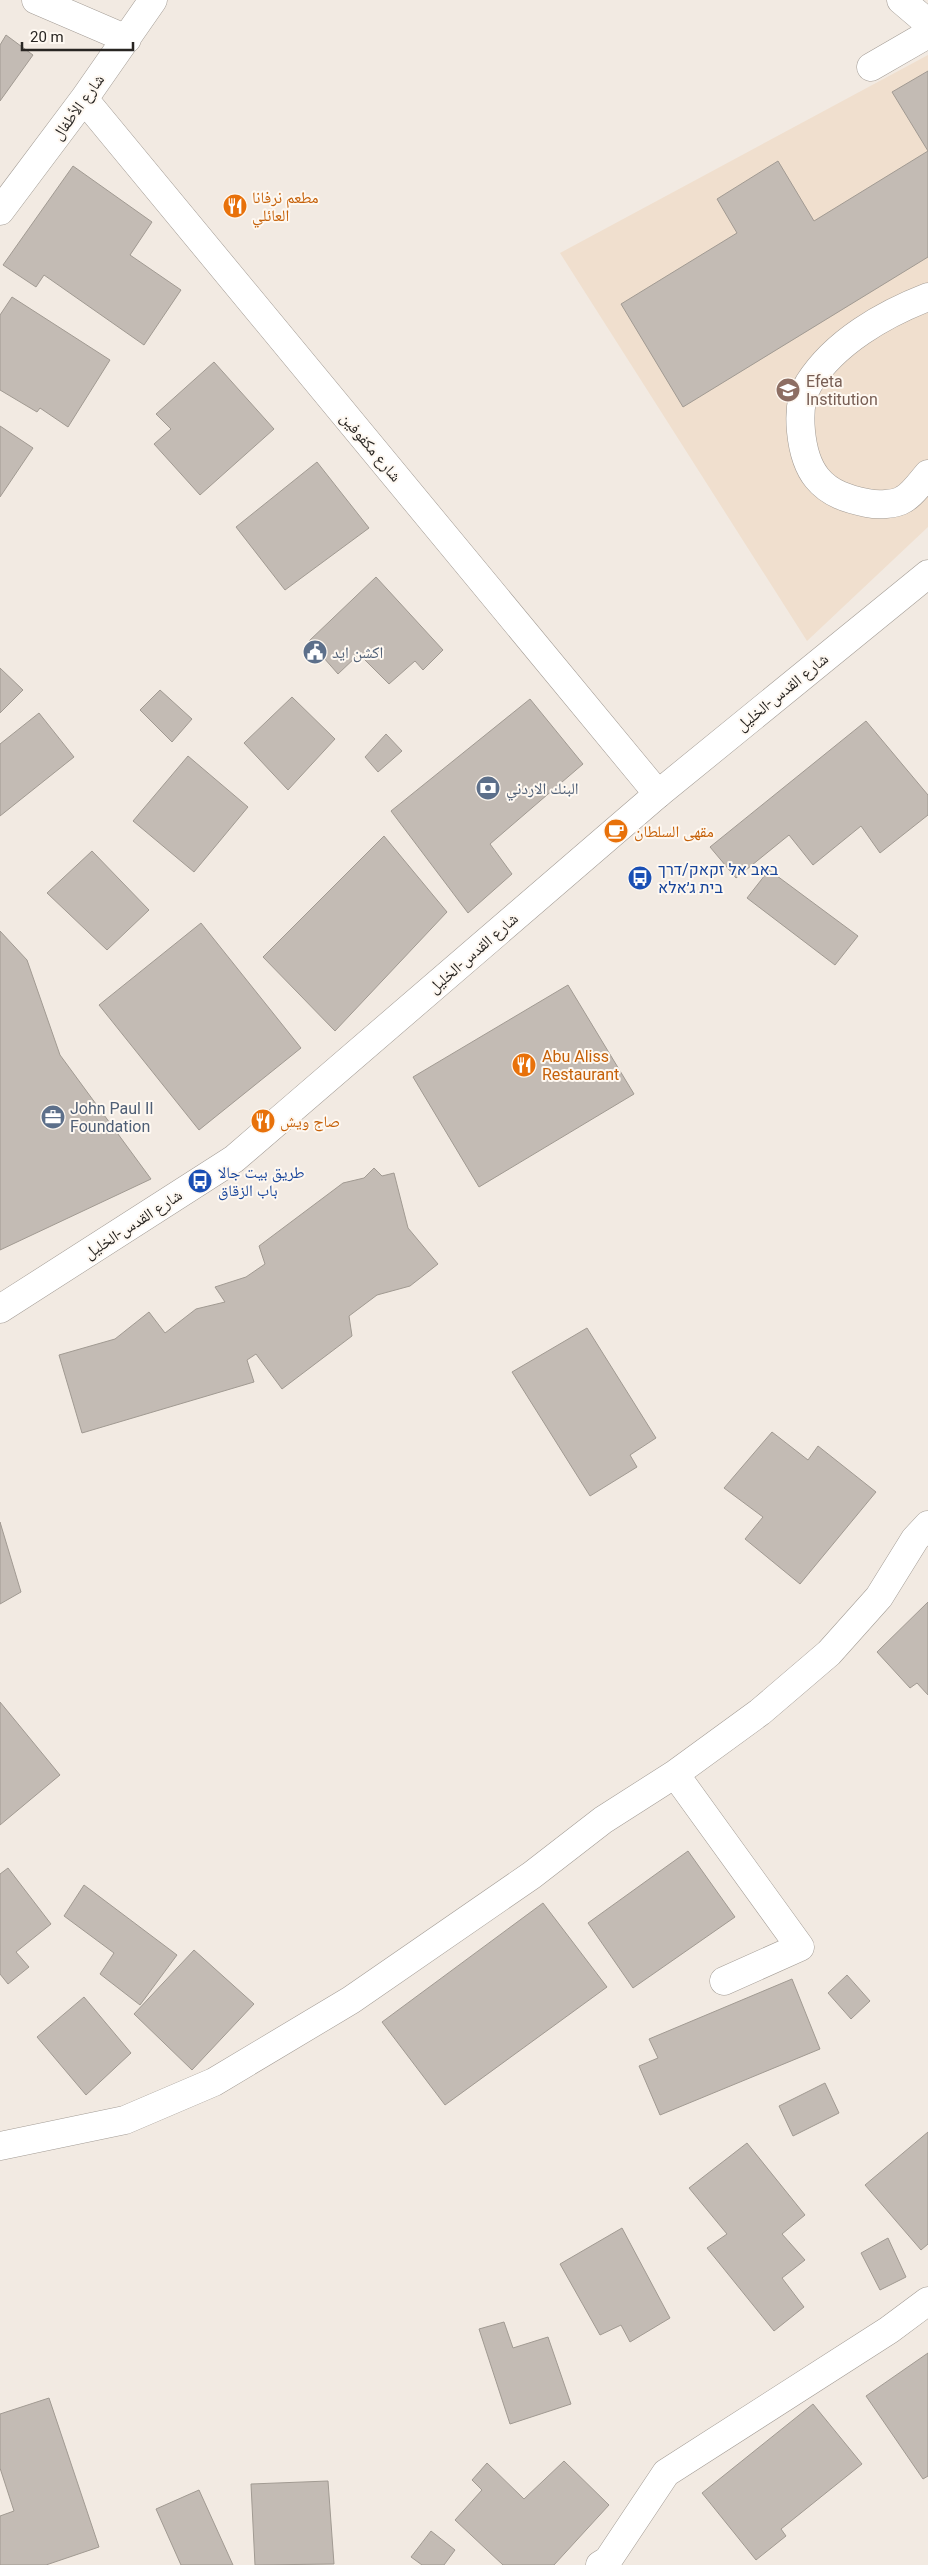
<svg xmlns="http://www.w3.org/2000/svg" width="928" height="2565" font-family="Roboto,'Noto Naskh Arabic',Heebo,sans-serif">
<style>
.education{fill:#f0dfce}
.building{fill:#c3bbb4;stroke:#a19a92}
.lines{fill:none;stroke-linecap:round;stroke-linejoin:round}
.minor-casing{stroke:#a39c95;stroke-width:29}
.major-casing{stroke:#a39c95;stroke-width:29}
.minor{stroke:#fff;stroke-width:28}
.major{stroke:#fff;stroke-width:28}
.labels{text-anchor:middle;dominant-baseline:central;stroke-width:4;stroke-linejoin:round;paint-order:stroke}
.street-label{font-size:16px;fill:#282522;stroke:#fef8f1}
.food-label{font-size:16px;fill:#c56008;stroke:#fef8f1;text-anchor:start}
.education-label{font-size:16px;fill:#785e54;stroke:#fef8f1;text-anchor:start}
.service-label{font-size:16px;fill:#4e5e75;stroke:#fef8f1;text-anchor:start}
.transit-label{font-size:16px;fill:#164399;stroke:#fef8f1;text-anchor:start}
</style>
<rect width="100%" height="100%" fill="#f2eae2"/>
<path class="education" d="M 928,55 L 928,527 L 807,641 L 560,253 Z"/>
<path class="building" d="M 6,35 L 33,55 L 0,101 L 0,45 Z
M 928,71 L 928,151 L 892,92 Z
M 928,151 L 928,257 L 683,407 L 621,304 L 737,233 L 717,199 L 778,161 L 814,221 Z
M 73,166 L 152,222 L 130,255 L 181,290 L 144,345 L 44,275 L 36,287 L 3,265 Z
M 12,297 L 110,360 L 68,427 L 40,408 L 37,412 L 0,390 L 0,315 Z
M 214,362 L 274,429 L 200,495 L 154,444 L 171,429 L 156,414 Z
M 0,426 L 33,448 L 0,497 Z
M 317,462 L 369,528 L 285,590 L 236,527 Z
M 376,577 L 443,650 L 423,670 L 415,661 L 389,684 L 359,654 L 338,674 L 309,641 Z
M 0,668 L 23,690 L 0,713 Z
M 160,690 L 192,719 L 172,742 L 140,710 Z
M 292,697 L 335,739 L 288,790 L 244,743 Z
M 530,699 L 583,764 L 490,844 L 512,874 L 468,913 L 391,811 Z
M 39,713 L 74,757 L 0,816 L 0,744 Z
M 866,721 L 928,795 L 928,815 L 880,853 L 861,826 L 813,865 L 789,835 L 736,878 L 710,847 Z
M 386,734 L 402,751 L 378,772 L 365,757 Z
M 188,756 L 248,807 L 194,872 L 133,821 Z
M 384,836 L 447,912 L 335,1031 L 263,957 Z
M 92,851 L 149,910 L 107,950 L 47,893 Z
M 769,870 L 858,936 L 835,965 L 747,898 Z
M 201,923 L 301,1048 L 199,1130 L 99,1005 Z
M 0,931 L 27,960 L 60,1055 L 151,1179 L 0,1250 Z
M 568,985 L 634,1094 L 479,1187 L 413,1077 Z
M 374,1168 L 382,1176 L 394,1173 L 408,1228 L 438,1264 L 410,1286 L 377,1295 L 349,1316 L 352,1336 L 282,1389 L 256,1354 L 247,1360 L 254,1382 L 82,1433 L 59,1355 L 115,1339 L 149,1312 L 165,1333 L 196,1309 L 225,1302 L 215,1287 L 246,1277 L 265,1264 L 259,1246 L 343,1183 L 364,1178 Z
M 587,1328 L 656,1438 L 630,1455 L 637,1467 L 590,1496 L 512,1372 Z
M 772,1432 L 808,1460 L 818,1446 L 876,1492 L 800,1584 L 745,1539 L 763,1517 L 724,1488 Z
M 0,1522 L 21,1592 L 0,1604 Z
M 928,1602 L 928,1695 L 917,1683 L 910,1688 L 877,1652 Z
M 0,1702 L 60,1775 L 0,1825 Z
M 688,1851 L 735,1917 L 633,1988 L 588,1923 Z
M 8,1868 L 51,1924 L 16,1952 L 29,1967 L 8,1984 L 0,1974 L 0,1874 Z
M 84,1885 L 177,1955 L 140,2005 L 100,1974 L 114,1953 L 64,1916 Z
M 543,1903 L 607,1987 L 445,2105 L 382,2022 Z
M 194,1950 L 254,2004 L 192,2070 L 134,2014 Z
M 847,1975 L 870,2001 L 851,2019 L 828,1993 Z
M 792,1979 L 820,2049 L 660,2115 L 639,2066 L 658,2058 L 649,2039 Z
M 84,1997 L 131,2053 L 86,2095 L 37,2037 Z
M 825,2083 L 839,2113 L 793,2136 L 779,2106 Z
M 928,2132 L 928,2244 L 921,2250 L 865,2185 Z
M 747,2143 L 805,2215 L 782,2234 L 805,2260 L 782,2278 L 804,2307 L 774,2331 L 707,2248 L 727,2234 L 689,2188 Z
M 622,2228 L 670,2318 L 630,2342 L 621,2325 L 600,2335 L 560,2264 Z
M 888,2238 L 906,2277 L 880,2290 L 861,2253 Z
M 504,2322 L 513,2348 L 548,2337 L 571,2404 L 510,2424 L 479,2329 Z
M 928,2353 L 928,2476 L 923,2479 L 866,2396 Z
M 49,2398 L 99,2547 L 46,2565 L 0,2565 L 0,2516 L 14,2511 L 0,2468 L 0,2414 Z
M 813,2404 L 862,2464 L 781,2529 L 786,2536 L 756,2560 L 702,2493 Z
M 564,2461 L 609,2505 L 554,2565 L 503,2565 L 455,2520 L 482,2490 L 472,2480 L 487,2463 L 524,2499 Z
M 328,2481 L 334,2564 L 255,2565 L 251,2484 Z
M 199,2490 L 233,2565 L 181,2565 L 156,2509 Z
M 431,2531 L 455,2550 L 444,2565 L 422,2565 L 411,2557 Z"/>
<g class="lines">
<defs>
<path id="minor" d="M 36,0 L 127,39
M 901,0 L 928,23
M 871,67 L 928,34
M 84,99 L 658,794
M 0,211 L 84,99 L 153,0
M 928,297 C 884,314 835,342 809,383 C 794,406 800,457 817,478 C 830,494 848,499 867,503 C 877,505 895,505 904,499 C 913,494 921,482 928,474
M 675,1774 L 800,1947 L 724,1981
M 0,2146 L 125,2120 L 214,2082 L 351,2000 L 532,1875 L 603,1820 L 675,1774 L 760,1712 L 829,1653 L 879,1597 L 915,1539 L 928,1525
M 600,2565 L 608,2560 L 666,2473 L 889,2330 L 928,2301"/>
<path id="major" d="M 0,1309 L 234,1159 L 658,794 L 928,574"/>
</defs>
<use href="#minor" class="minor-casing"/>
<use href="#major" class="major-casing"/>
<use href="#minor" class="minor"/>
<use href="#major" class="major"/>
</g>
<defs>
<symbol id="restaurant-disc" viewBox="-11 -11 22 22"><circle r="9.5" fill="#e8710a" stroke="#fef8f1"/><path d="M-5-6h1v4h1v-4h1v4h1v-4h1v5L-1.5 .5V6h-2V.5L-5-1ZM5-6V6H3V1.5H1.5Q1.5-4 5-6Z" fill="#fff"/></symbol>
<symbol id="school-disc" viewBox="-11 -11 22 22"><circle r="9.5" fill="#8d6e63" stroke="#fef8f1"/><path d="M0-5L7-2L0 1L-7-2ZM-4 1L0 2.5L4 1V4Q0 6-4 4Z" fill="#fff"/></symbol>
<symbol id="civic-disc" viewBox="-11 -11 22 22"><circle r="9.5" fill="#5c6f8a" stroke="#fef8f1"/><path d="M-.6-6.5H3V-4.5H.6V-3L4-1V1h2V6H-6V1h2V-1L-.6-3ZM-1.2 2.5V6h2.4V2.5Z" fill="#fff"/></symbol>
<symbol id="bank-disc" viewBox="-11 -11 22 22"><circle r="9.5" fill="#5c6f8a" stroke="#fef8f1"/><path d="M-6-4H6V4H-6ZM0-2.3a2.3 2.3 0 1 0 0 4.6a2.3 2.3 0 1 0 0-4.6Z" fill="#fff"/></symbol>
<symbol id="cafe-disc" viewBox="-11 -11 22 22"><circle r="9.5" fill="#e8710a" stroke="#fef8f1"/><path d="M-5.5-4.5H6V0H3Q3 3.5 0 3.5H-2.5Q-5.5 3.5-5.5 0ZM3-3.2v2h1.7v-2ZM-6 4.5H4V6H-6Z" fill="#fff"/></symbol>
<symbol id="bus-disc" viewBox="-11 -11 22 22"><circle r="9.5" fill="#1a4fb4" stroke="#fef8f1"/><path d="M-5-6H5V4H4V6H2V4H-2V6H-4V4H-5ZM-3.5-4V0h7V-4ZM-3.5 1.2v1.5H-2V1.2ZM2 1.2v1.5H3.5V1.2Z" fill="#fff"/></symbol>
<symbol id="office-disc" viewBox="-11 -11 22 22"><circle r="9.5" fill="#5c6f8a" stroke="#fef8f1"/><path d="M-6-3h4V-5.5h4V-3h4V5H-6ZM-1-4.5V-3h2v-1.5ZM-6 0V1H6V0Z" fill="#fff"/></symbol>
</defs>
<g fill-rule="evenodd">
<use href="#restaurant-disc" x="221" y="192" width="28" height="28"/>
<use href="#school-disc" x="774" y="376" width="28" height="28"/>
<use href="#civic-disc" x="301" y="638" width="28" height="28"/>
<use href="#bank-disc" x="474" y="774" width="28" height="28"/>
<use href="#cafe-disc" x="602" y="817" width="28" height="28"/>
<use href="#bus-disc" x="626" y="864" width="28" height="28"/>
<use href="#restaurant-disc" x="510" y="1051" width="28" height="28"/>
<use href="#office-disc" x="39" y="1103" width="28" height="28"/>
<use href="#restaurant-disc" x="249" y="1107" width="28" height="28"/>
<use href="#bus-disc" x="186" y="1167" width="28" height="28"/>
</g>
<g class="labels">
<g class="street-label">
<text transform="translate(78 107) rotate(-54)">شارع الأطفال</text>
<text transform="translate(371 447) rotate(50)">شارع مكفوفين</text>
<text transform="translate(782 692) rotate(-39)">شارع القدس-الخليل</text>
<text transform="translate(473 953) rotate(-41)">شارع القدس-الخليل</text>
<text transform="translate(133 1224) rotate(-33)">شارع القدس-الخليل</text>
</g>
<g class="food-label">
<text x="252" y="197">مطعم نرفانا<tspan x="252" dy="18">العائلي</tspan></text>
<text x="634" y="831">مقهى السلطان</text>
<text x="542" y="1056">Abu Aliss<tspan x="542" dy="18">Restaurant</tspan></text>
<text x="280" y="1121">صاج ويش</text>
</g>
<g class="education-label">
<text x="806" y="381">Efeta<tspan x="806" dy="18">Institution</tspan></text>
</g>
<g class="service-label">
<text x="332" y="652">اكشن ايد</text>
<text x="506" y="788">البنك الاردني</text>
<text x="70" y="1108">John Paul II<tspan x="70" dy="18">Foundation</tspan></text>
</g>
<g class="transit-label">
<text x="658" y="869">באב אל זקאק/דרך<tspan x="658" dy="18">בית ג׳אלא</tspan></text>
<text x="218" y="1172">طريق بيت جالا<tspan x="218" dy="18">باب الزقاق</tspan></text>
</g>
</g>
<path d="M22 42v8h111v-8" fill="none" stroke="#282522" stroke-width="2.5"/>
<text x="30" y="42" font-size="15" fill="#282522" stroke="#fef8f1" stroke-width="4" paint-order="stroke">20 m</text>
</svg>
